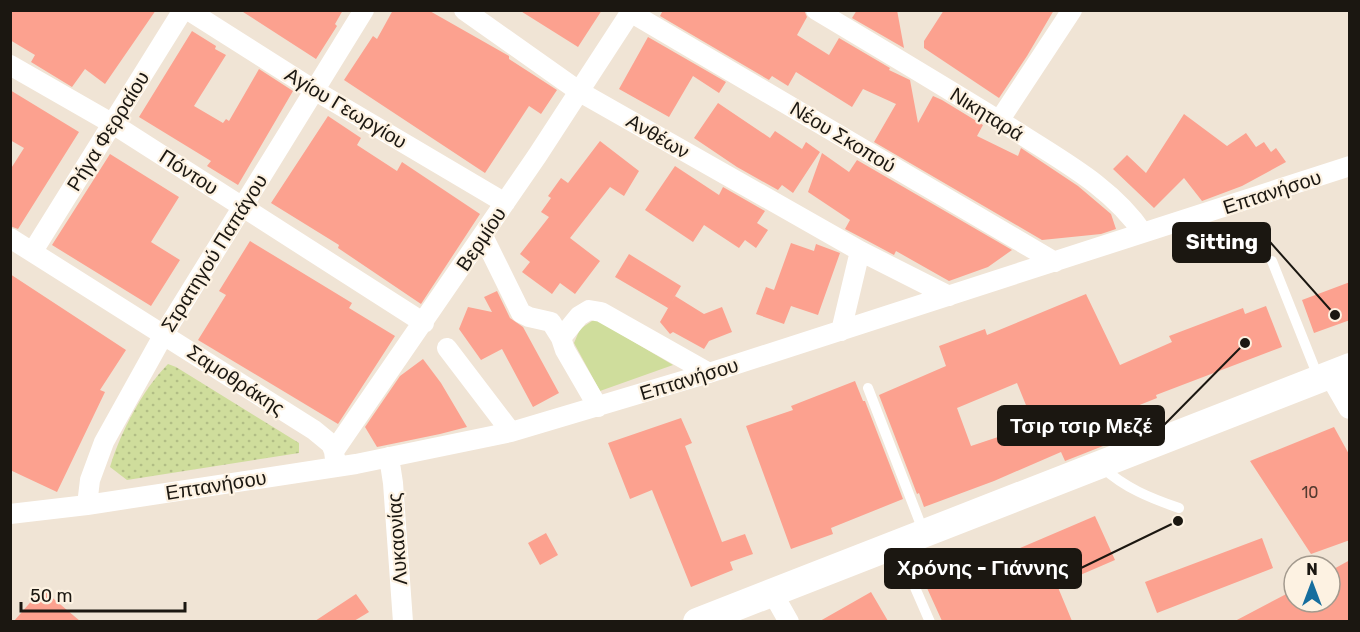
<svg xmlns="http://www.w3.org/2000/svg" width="1360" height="632" font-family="Rubik,sans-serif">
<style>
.grass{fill:url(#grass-dots)}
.park{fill:#cfdd9c}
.building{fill:#fca18f;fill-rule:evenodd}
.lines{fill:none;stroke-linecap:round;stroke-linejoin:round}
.service{stroke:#fff;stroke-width:10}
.minor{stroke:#fff;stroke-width:20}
.tertiary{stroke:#fff;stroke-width:24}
.secondary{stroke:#fff;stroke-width:28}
.labels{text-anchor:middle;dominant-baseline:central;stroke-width:4.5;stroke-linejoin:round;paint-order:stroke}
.number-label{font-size:16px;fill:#533a30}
.street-label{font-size:20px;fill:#1b1711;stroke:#fdf2e2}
.leader{fill:none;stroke:#1b1711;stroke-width:2}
.callout-dot{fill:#1b1711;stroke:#fdf2e2;stroke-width:2}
.callout{fill:#1b1711;stroke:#1b1711;stroke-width:2}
.callout-label{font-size:21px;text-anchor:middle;font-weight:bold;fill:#fff}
</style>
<defs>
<pattern id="grass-dots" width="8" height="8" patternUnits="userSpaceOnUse" patternTransform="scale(1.5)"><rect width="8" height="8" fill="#cfdd9c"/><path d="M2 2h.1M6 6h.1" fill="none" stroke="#b1bd85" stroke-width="1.8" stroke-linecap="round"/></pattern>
</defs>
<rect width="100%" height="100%" fill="#f0e4d5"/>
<path class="grass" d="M 168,364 L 176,367 L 299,443 L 299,453 L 127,480 L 110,467 C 120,433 143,389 168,364 Z"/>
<path class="park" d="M 595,319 L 673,365 L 600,391 L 574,343 L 580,329 Z"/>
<path class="building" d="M 10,10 L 156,10 L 105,84 L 85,69 L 72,87 L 31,62 L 35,55 L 10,40 Z
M 240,10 L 343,10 L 335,24 L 337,26 L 316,59 Z
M 393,10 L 428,10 L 509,56 L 509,59 L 557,90 L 541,114 L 529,106 L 485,173 L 344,80 L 373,36 L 377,39 Z
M 519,10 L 602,10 L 578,47 Z
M 663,10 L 804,10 L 807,17 L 797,35 L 829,55 L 839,38 L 890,68 L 889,70 L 910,80 L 918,123 L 933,96 L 942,100 L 983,125 L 977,136 L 1018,156 L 1021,148 L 1078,186 L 1111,214 L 1116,229 L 1101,234 L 1042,240 L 874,142 L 896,104 L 863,89 L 852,107 L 796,72 L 788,86 L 772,76 L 769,80 L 660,16 Z
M 857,10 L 897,10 L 904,48 L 852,18 Z
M 944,10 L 1054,10 L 1027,56 L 999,98 L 924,48 L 924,41 Z
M 192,31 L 216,46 L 215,49 L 226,55 L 194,106 L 223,123 L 226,119 L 229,121 L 259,69 L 293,91 L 238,185 L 207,166 L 211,161 L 139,117 Z
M 648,37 L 726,82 L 719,93 L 693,76 L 669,117 L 619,89 Z
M 10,90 L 79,132 L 18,229 L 10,226 L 10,170 L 24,148 L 10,140 Z
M 718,103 L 770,138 L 775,131 L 802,149 L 806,142 L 820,152 L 793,193 L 782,185 L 778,190 L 737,167 L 694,138 Z
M 1184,114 L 1227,146 L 1246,133 L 1256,147 L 1264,142 L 1271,152 L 1276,148 L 1286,162 L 1242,186 L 1202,201 L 1184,178 L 1154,208 L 1113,169 L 1127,155 L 1146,173 Z
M 328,116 L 361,138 L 357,145 L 397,171 L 402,162 L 480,214 L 421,304 L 338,248 L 339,245 L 271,203 Z
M 600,141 L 639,171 L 624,196 L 610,187 L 570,238 L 600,261 L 575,294 L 560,283 L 552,294 L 522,272 L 530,262 L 520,254 L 549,217 L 541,212 L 551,198 L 548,196 L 561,178 L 568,183 Z
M 822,153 L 849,172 L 857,160 L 1012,250 L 988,267 L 949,281 L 896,251 L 894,255 L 866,240 L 845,229 L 850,220 L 808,192 Z
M 110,154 L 179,197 L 151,242 L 180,260 L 151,306 L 52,245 Z
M 675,166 L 719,195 L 723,187 L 765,211 L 757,223 L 768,230 L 756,248 L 745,240 L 739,248 L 704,225 L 693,242 L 645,210 Z
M 250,241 L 352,303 L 349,308 L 395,336 L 338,424 L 198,340 L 226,295 L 219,291 Z
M 791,243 L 814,251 L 816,244 L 840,253 L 818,315 L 791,306 L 784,324 L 756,314 L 766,287 L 774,290 Z
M 629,254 L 681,286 L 668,308 L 615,277 Z
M 10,274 L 126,350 L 100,390 L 105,392 L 57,492 L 10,470 Z
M 1350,282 L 1350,320 L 1314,333 L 1302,300 Z
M 497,291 L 510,318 L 523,327 L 559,393 L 533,407 L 502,349 L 481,360 L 459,329 L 468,307 L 492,312 L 484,297 Z
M 1086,294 L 1120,365 L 1172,342 L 1169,336 L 1243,308 L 1245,314 L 1266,306 L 1282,347 L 1156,395 L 1157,398 L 1137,406 L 1143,419 L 1133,424 L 1136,433 L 1065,461 L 1061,452 L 994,481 L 924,507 L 919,493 L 917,494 L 879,395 L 946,366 L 939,346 L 985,329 L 987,335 ZM 1017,383 L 1030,415 L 1007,425 L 1010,433 L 971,446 L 957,408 Z
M 675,296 L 704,314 L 722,307 L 732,332 L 709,341 L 704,349 L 673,332 L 670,334 L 660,322 Z
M 423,359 L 441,383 L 467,427 L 440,434 L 377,447 L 365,427 L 400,376 Z
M 855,381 L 863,401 L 865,401 L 903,499 L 831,528 L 833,534 L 791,549 L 746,426 L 793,410 L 791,406 Z
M 681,418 L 692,443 L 685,446 L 722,542 L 745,534 L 753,554 L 730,562 L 733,570 L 691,587 L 652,490 L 630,499 L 608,443 Z
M 1334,427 L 1350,456 L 1350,540 L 1311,554 L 1250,461 Z
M 1095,516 L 1115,560 L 1057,585 L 1072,621 L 942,621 L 927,588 Z
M 546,533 L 558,555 L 540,565 L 528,543 Z
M 1262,538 L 1273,568 L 1157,613 L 1145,582 Z
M 1350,560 L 1350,621 L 1235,621 L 1294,590 L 1294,602 L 1330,602 L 1330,571 Z
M 42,589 L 80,621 L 14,621 Z
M 871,592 L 888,621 L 820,621 Z
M 356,594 L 369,612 L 354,621 L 315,621 Z"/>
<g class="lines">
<path class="service" d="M 1272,261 L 1319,379
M 868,388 L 924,533
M 1102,467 C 1125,488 1150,498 1179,508
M 896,544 L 930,622"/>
<path class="minor" d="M 188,10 L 314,90 L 505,203
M 464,10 L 580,92 L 860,251 L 949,296
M 816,10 C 883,50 950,90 1016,131 C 1062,161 1112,187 1143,233
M 630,12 L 1055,262
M 10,65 L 113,124 L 424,323
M 999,121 L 1072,10
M 483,236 L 521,313 L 529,317 L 551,322 L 561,338
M 10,238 L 314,430 L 331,444 L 334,451
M 33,251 L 183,10
M 841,331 L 860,251
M 447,348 L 511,432
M 598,407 L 565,350 L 561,338 L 579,316 L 589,310 L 601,312 L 709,373
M 389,457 L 393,483 L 403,622
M 336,467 L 334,451 L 537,156 L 632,10
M 87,505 L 90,480 L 104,442 L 164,334 L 364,10
M 10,514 L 87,505 L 356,464 L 511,432 L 709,373 L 1350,166
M 772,592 L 789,622"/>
<path class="tertiary" d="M 1331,374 L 1350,407"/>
<path class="secondary" d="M 697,622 L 1350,367"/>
</g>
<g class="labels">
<g class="number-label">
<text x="1310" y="492">10</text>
</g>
<g class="street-label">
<text transform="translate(346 108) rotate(31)">Αγίου Γεωργίου</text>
<text transform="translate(987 114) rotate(32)">Νικηταρά</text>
<text transform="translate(108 131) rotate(-58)">Ρήγα Φερραίου</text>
<text transform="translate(658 136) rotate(30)">Ανθέων</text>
<text transform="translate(843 137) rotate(31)">Νέου Σκοπού</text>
<text transform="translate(189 172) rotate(33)">Πόντου</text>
<text transform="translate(1272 192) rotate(-18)">Επτανήσου</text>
<text transform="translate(481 239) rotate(-56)">Βερμίου</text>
<text transform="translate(214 253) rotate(-58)">Στρατηγού Παπάγου</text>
<text transform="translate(689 379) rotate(-17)">Επτανήσου</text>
<text transform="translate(236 380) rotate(33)">Σαμοθράκης</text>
<text transform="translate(216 485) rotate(-9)">Επτανήσου</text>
<text transform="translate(397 539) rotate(-94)">Λυκαονίας</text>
</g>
</g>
<path class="leader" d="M1335 315L1270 242M1245 343L1164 425M1178 521L1081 568"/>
<g class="callout-dot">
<circle cx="1335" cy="315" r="6"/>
<circle cx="1245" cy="343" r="6"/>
<circle cx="1178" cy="521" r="6"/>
</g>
<g class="callout">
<rect x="1173" y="223" width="97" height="39" rx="6"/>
<rect x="998" y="406" width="166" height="39" rx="6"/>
<rect x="885" y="549" width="196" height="39" rx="6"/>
</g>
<g class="callout-label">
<text x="1222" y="249">Sitting</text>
<text x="1081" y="433">Τσιρ τσιρ Μεζέ</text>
<text x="983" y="575">Χρόνης - Γιάννης</text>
</g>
<rect width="1360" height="632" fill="none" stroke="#1b1711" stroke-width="24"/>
<g transform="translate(1312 584)"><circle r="28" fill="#fdf2e2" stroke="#a39a8e" stroke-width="1.5"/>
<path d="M0-4.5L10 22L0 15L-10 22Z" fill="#166e9e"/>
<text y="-9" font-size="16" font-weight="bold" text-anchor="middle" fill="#1b1711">N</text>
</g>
<path d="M21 602v9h164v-9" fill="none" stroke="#1b1711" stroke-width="3"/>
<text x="30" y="602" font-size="18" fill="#1b1711" stroke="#fdf2e2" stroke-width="4.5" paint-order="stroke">50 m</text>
</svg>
